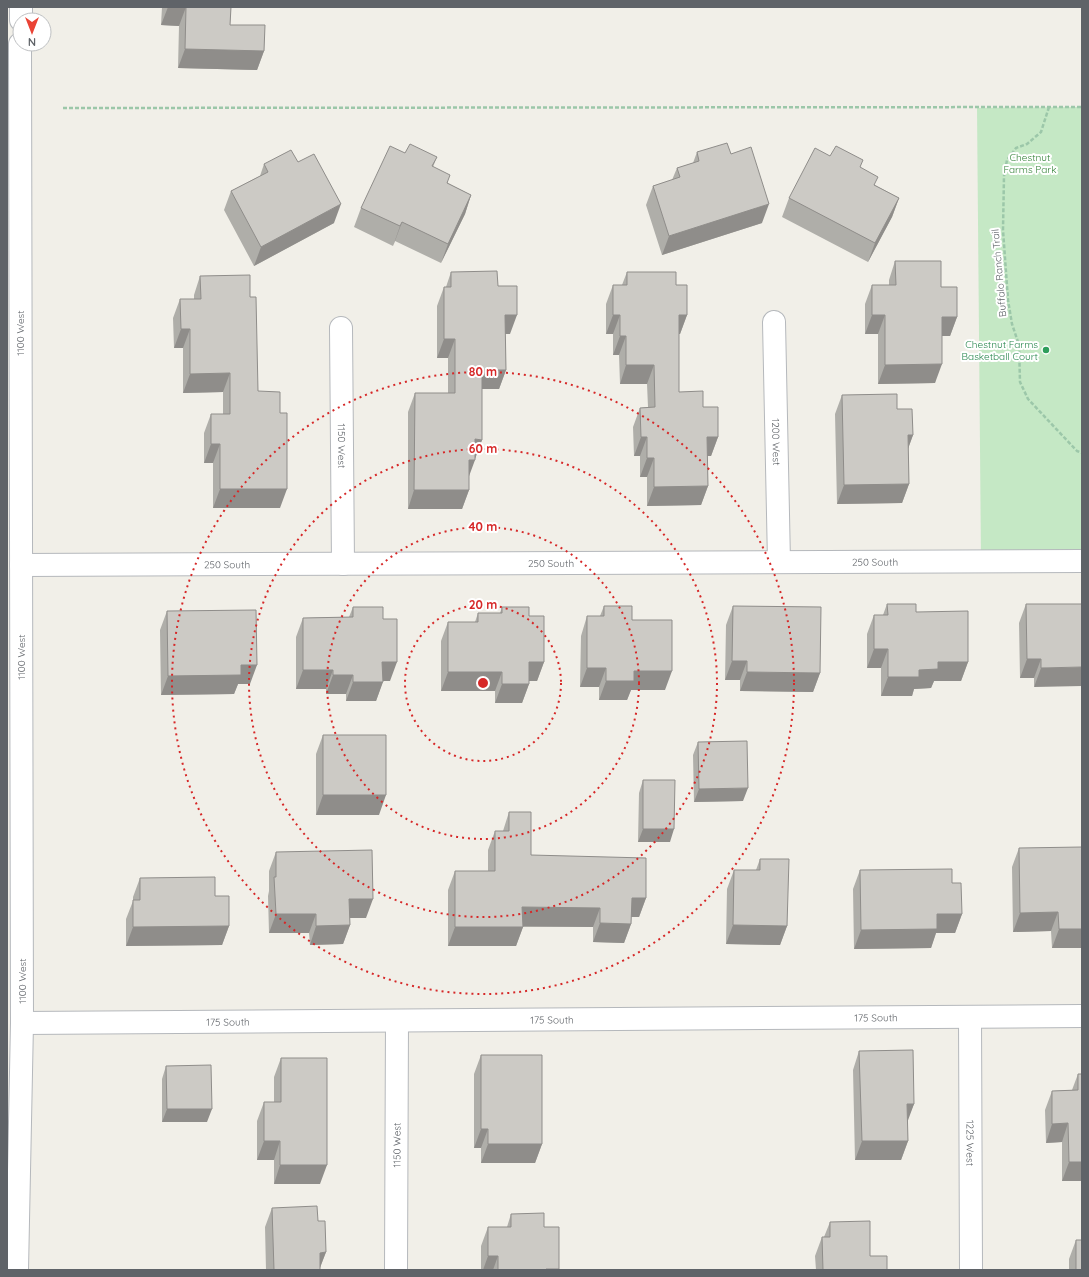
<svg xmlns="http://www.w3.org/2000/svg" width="1089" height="1277" font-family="Quicksand,sans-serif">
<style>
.green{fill:#c5e8c5}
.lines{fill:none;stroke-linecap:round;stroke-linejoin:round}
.minor-casing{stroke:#b5b8bc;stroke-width:24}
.path{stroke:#9cc7a9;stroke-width:2.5;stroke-dasharray:4 2;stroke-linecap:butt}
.minor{stroke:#fff;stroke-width:22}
.wall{fill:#afaea9}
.shaded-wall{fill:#8f8d8a}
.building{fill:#cccac5;stroke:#8f8d8a}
.ring{fill:none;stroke:#d62828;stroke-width:2;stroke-dasharray:2 4}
.leisure-dot{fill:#2e9e5b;stroke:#fff;stroke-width:1.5}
.labels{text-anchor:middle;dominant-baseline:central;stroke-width:4;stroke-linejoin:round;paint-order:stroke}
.park-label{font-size:10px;fill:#348238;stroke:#fff}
.street-label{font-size:10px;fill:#5f6368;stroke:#fff}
.leisure-label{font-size:10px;fill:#27864d;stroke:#fff;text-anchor:end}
.centre{fill:#d62828;stroke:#fff;stroke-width:2}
.ring-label{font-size:12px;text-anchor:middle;font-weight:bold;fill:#d62828;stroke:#fff;stroke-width:4;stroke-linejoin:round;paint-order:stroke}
</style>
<rect width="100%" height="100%" fill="#f1efe8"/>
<path class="green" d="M 1082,107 L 1082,561 L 981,561 L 977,108 Z"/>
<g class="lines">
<defs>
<g id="minor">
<path d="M 21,20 L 21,7"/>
<path id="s1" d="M 774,322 L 779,562"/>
<path id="s2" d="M 341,328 L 343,564"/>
<path id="s3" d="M 21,565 L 1082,561"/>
<path id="s4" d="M 970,1017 L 971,1270"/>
<path id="s5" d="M 22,1023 L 1082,1016"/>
<path d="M 17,1270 L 22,1023 L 20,44"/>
<path id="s6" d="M 396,1270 L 397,1021"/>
</g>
</defs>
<use href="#minor" class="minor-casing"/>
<path class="path" d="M 1049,107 L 1041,132 L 1027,144 L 1016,148 L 1007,160 L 1004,176 L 1003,230 L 1008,300 L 1012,324 L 1019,345 L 1020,382 L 1028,399 L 1077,451 L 1082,453
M 63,108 L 1082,107"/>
<use href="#minor" class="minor"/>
</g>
<path class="wall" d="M 162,7 L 231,7 L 230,25 L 264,51 L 257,70 L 178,68 L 179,26 L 161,25 Z
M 697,152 L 731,154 L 762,223 L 662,255 L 646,205 L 653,186 L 672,180 L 677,168 L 693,163 Z
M 405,153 L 437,157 L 433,167 L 448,183 L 471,195 L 465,214 L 441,263 L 395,241 L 393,246 L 354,227 L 361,208 Z
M 830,156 L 861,168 L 875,185 L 899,198 L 892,217 L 868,262 L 782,217 L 789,198 Z
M 298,162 L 334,223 L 254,266 L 224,210 L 231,191 L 260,176 L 264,164 Z
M 895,261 L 941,287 L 957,317 L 950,336 L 942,336 L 935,383 L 878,384 L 878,334 L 865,334 L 865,304 L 872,285 L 889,285 L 889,280 Z
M 451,272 L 498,286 L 510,334 L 505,334 L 506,370 L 499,389 L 482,389 L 482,440 L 469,474 L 469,490 L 462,509 L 408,509 L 408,412 L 415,393 L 448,393 L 448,358 L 437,358 L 437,306 L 444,287 L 446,287 Z
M 627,272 L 676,285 L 687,315 L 680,334 L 679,334 L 679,392 L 703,407 L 718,437 L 711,456 L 707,456 L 708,486 L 701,505 L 647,506 L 647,477 L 640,477 L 640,456 L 634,456 L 633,427 L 640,408 L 648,407 L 647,384 L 620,384 L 619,355 L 613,355 L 613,334 L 606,334 L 606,304 L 613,285 L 622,285 Z
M 200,276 L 250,297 L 258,391 L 280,508 L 213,508 L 213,463 L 204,463 L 204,433 L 211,414 L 223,414 L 223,392 L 183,393 L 183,348 L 174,348 L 173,318 L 180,299 L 194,299 L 194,295 Z
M 842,395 L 897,409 L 913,435 L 908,449 L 909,484 L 902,503 L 837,504 L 835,414 Z
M 887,604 L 968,662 L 961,681 L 934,681 L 931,688 L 914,689 L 912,696 L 881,696 L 881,668 L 867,668 L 867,634 L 874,615 L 883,615 Z
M 1026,604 L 1082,604 L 1034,687 L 1034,678 L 1020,678 L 1019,623 Z
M 604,606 L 632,620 L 665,690 L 631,690 L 627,700 L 599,700 L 599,687 L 580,687 L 581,636 L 587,616 L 600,616 Z
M 733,606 L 820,673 L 813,692 L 740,691 L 740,680 L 725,680 L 726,625 Z
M 353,607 L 383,619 L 390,681 L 383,681 L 376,701 L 346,701 L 346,694 L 326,694 L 326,689 L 296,689 L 296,637 L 303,618 L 349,617 Z
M 502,607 L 529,616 L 544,662 L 537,681 L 529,681 L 529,684 L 522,703 L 495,703 L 495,691 L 441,691 L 441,641 L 448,622 L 475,622 L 478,613 L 500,613 Z
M 167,611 L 250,684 L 238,684 L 234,694 L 161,695 L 160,630 Z
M 323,735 L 379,815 L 316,815 L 316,754 Z
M 698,742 L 743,801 L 694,802 L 693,755 Z
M 643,780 L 670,842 L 638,842 L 639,793 Z
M 509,812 L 531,855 L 646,898 L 639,917 L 631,917 L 631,924 L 624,943 L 593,942 L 593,927 L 523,927 L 516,946 L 448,946 L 448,890 L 455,871 L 488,871 L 488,850 L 495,831 L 503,831 Z
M 1019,848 L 1082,948 L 1052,948 L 1051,931 L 1013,932 L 1012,867 Z
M 276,852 L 366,918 L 350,918 L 350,925 L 343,944 L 310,945 L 309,933 L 269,933 L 268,896 L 269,891 L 269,871 Z
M 760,859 L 787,926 L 780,945 L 726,944 L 727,889 L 734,870 L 756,870 Z
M 860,870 L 952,883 L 962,914 L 955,933 L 936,933 L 931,948 L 854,949 L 853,889 Z
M 140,878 L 215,896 L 229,926 L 222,945 L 126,946 L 126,919 L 133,901 L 133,897 Z
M 859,1051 L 914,1104 L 907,1120 L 908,1141 L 901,1160 L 855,1160 L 853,1070 Z
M 481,1055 L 542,1144 L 535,1163 L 481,1163 L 481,1148 L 474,1148 L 474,1074 Z
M 281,1058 L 320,1184 L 274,1184 L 274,1160 L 257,1160 L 257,1121 L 264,1102 L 274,1102 L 274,1077 Z
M 166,1066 L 207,1122 L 162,1122 L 162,1079 Z
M 1078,1074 L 1082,1181 L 1062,1181 L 1062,1142 L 1046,1143 L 1045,1110 L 1052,1091 L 1072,1090 Z
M 272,1208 L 326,1252 L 320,1268 L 320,1270 L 266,1270 L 265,1227 Z
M 511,1214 L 544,1227 L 559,1269 L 559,1270 L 481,1270 L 481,1246 L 488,1227 L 507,1227 Z
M 830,1222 L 870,1256 L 887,1270 L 816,1270 L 815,1256 L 822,1237 L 824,1237 Z
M 1076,1240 L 1082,1270 L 1069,1270 L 1069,1259 Z"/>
<path class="shaded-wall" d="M 168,7 L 186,7 L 179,26 L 161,25 Z
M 185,49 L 264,51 L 257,70 L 178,68 Z
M 471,195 L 465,214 L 441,263 L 448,244 Z
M 899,198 L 892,217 L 868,262 L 875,243 Z
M 341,204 L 334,223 L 254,266 L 261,247 Z
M 769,204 L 762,223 L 662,255 L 669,236 Z
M 402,222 L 395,241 L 393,246 L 400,226 Z
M 505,315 L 517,315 L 510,334 L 498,334 Z
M 613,315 L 620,315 L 613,334 L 606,334 Z
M 679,315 L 687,315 L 680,334 L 672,334 Z
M 872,315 L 885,315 L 878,334 L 865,334 Z
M 942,317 L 957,317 L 950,336 L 935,336 Z
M 181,329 L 190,329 L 183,348 L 174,348 Z
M 620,336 L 626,336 L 619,355 L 613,355 Z
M 444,339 L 455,339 L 448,358 L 437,358 Z
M 942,364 L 935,383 L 878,384 L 885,365 Z
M 626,365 L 654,365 L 647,384 L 620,384 Z
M 482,370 L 506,370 L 499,389 L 475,389 Z
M 230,373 L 223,392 L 183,393 L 190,374 Z
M 908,435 L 913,435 L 906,454 Z
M 641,437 L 647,437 L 640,456 L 634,456 Z
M 707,437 L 718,437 L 711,456 L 700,456 Z
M 475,439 L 482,440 L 475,459 Z
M 211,444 L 220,444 L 213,463 L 204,463 Z
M 647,458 L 654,458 L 647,477 L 640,477 Z
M 469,460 L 475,460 L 468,479 Z
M 909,484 L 902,503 L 837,504 L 844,485 Z
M 708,486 L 701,505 L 647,506 L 654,487 Z
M 220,489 L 287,489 L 280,508 L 213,508 Z
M 414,490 L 469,490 L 462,509 L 408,509 Z
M 874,649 L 888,649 L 881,668 L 867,668 Z
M 1027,659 L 1041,659 L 1034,678 L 1020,678 Z
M 732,661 L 747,661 L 740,680 L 725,680 Z
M 382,662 L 397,662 L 390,681 L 375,681 Z
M 529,662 L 544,662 L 537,681 L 522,681 Z
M 938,662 L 968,662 L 961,681 L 934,681 L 931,688 L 914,689 L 912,696 L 881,696 L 888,677 L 919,670 Z
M 241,665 L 257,665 L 250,684 L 238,684 L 234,694 L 161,695 L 168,676 Z
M 1082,667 L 1082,686 L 1034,687 L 1041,668 Z
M 587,668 L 606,668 L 599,687 L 580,687 Z
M 303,670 L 333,670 L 326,689 L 296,689 Z
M 634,671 L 672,671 L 665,690 L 631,690 L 627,700 L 599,700 L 606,681 Z
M 448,672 L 502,672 L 495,691 L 441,691 Z
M 747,672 L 820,673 L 813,692 L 740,691 Z
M 333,675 L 353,675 L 346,694 L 326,694 Z
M 353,682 L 383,682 L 376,701 L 346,701 Z
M 502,684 L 529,684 L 522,703 L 495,703 Z
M 748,788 L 743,801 L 694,802 L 699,789 Z
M 323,795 L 386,795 L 379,815 L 316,815 Z
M 643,829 L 674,829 L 670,842 L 638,842 Z
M 632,898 L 646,898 L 639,917 L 625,917 Z
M 349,899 L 373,899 L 366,918 L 342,918 Z
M 522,907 L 600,908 L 593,927 L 515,926 Z
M 1058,912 L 1051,931 L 1013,932 L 1020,913 Z
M 276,914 L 316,914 L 309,933 L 269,933 Z
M 937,914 L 962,914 L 955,933 L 936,933 L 931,948 L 854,949 L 861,930 Z
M 600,923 L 631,924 L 624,943 L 593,942 Z
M 350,925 L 343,944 L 310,945 L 316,926 Z
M 733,925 L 787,926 L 780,945 L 726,944 Z
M 229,926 L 222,945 L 126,946 L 133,927 Z
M 455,927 L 523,927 L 516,946 L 448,946 Z
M 1059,929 L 1082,929 L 1082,948 L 1052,948 Z
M 907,1104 L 914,1104 L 907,1123 Z
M 167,1109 L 212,1109 L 207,1122 L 162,1122 Z
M 1068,1123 L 1062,1142 L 1046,1143 L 1052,1124 Z
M 481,1129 L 488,1129 L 481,1148 L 474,1148 Z
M 264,1141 L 280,1141 L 274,1160 L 257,1160 Z
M 862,1141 L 908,1141 L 901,1160 L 855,1160 Z
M 488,1144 L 542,1144 L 535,1163 L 481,1163 Z
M 1069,1162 L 1082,1162 L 1082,1181 L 1062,1181 Z
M 280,1165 L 327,1165 L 320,1184 L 274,1184 Z
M 326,1252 L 319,1270 L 320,1253 Z
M 488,1256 L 498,1256 L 493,1270 L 483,1270 Z
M 546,1269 L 559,1269 L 559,1270 L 546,1270 Z"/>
<path class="building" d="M 186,7 L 231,7 L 230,25 L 265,25 L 264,51 L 185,49 Z
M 727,143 L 731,154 L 751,147 L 769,204 L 669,236 L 653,186 L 680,177 L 677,168 L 699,161 L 697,152 Z
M 410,144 L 437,157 L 432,166 L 450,175 L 447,183 L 471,195 L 448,244 L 402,222 L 400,226 L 361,208 L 390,146 L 405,153 Z
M 836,146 L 863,160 L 860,167 L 878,177 L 874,185 L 899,198 L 875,243 L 789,198 L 815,148 L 830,156 Z
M 291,150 L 298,162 L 314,154 L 341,204 L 261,247 L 231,191 L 268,172 L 264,164 Z
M 895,261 L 941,261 L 941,287 L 957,287 L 957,317 L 942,317 L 942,364 L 885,365 L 885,315 L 872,315 L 872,285 L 896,285 Z
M 497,271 L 498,286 L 517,286 L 517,315 L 505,315 L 506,370 L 482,370 L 482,440 L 475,439 L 475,460 L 469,460 L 469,490 L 414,490 L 415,393 L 455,393 L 455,339 L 444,339 L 444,287 L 451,287 L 451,272 Z
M 627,272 L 676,272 L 676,285 L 687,285 L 687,315 L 679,315 L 679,392 L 703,391 L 703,407 L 718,407 L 718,437 L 707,437 L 708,486 L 654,487 L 654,458 L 647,458 L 647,437 L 641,437 L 640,408 L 655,407 L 654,365 L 626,365 L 626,336 L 620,336 L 620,315 L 613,315 L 613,285 L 627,285 Z
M 250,275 L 250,297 L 256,297 L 258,391 L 280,392 L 280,413 L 287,413 L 287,489 L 220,489 L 220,444 L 211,444 L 211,414 L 230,414 L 230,373 L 190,374 L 190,329 L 181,329 L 180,299 L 201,299 L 200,276 Z
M 897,394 L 897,409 L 912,409 L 913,435 L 908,435 L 909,484 L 844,485 L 842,395 Z
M 887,604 L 916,604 L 916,612 L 968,611 L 968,662 L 938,662 L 938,669 L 919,670 L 919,677 L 888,677 L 888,649 L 874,649 L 874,615 L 888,615 Z
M 1026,604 L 1082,604 L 1082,667 L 1041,668 L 1041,659 L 1027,659 Z
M 604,606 L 632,606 L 632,620 L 672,620 L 672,671 L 634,671 L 634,681 L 606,681 L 606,668 L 587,668 L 587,616 L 604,616 Z
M 733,606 L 821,607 L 820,673 L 747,672 L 747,661 L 732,661 Z
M 353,607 L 383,607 L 383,619 L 397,619 L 397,662 L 382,662 L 383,682 L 353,682 L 353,675 L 333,675 L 333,670 L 303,670 L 303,618 L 353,617 Z
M 502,607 L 529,607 L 529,616 L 544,616 L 544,662 L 529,662 L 529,684 L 502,684 L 502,672 L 448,672 L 448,622 L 478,622 L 478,613 L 502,613 Z
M 256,610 L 257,665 L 241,665 L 241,675 L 168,676 L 167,611 Z
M 323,735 L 386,735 L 386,795 L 323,795 Z
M 747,741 L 748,788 L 699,789 L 698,742 Z
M 643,780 L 675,780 L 674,829 L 643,829 Z
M 509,812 L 531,812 L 531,855 L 646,858 L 646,898 L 632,898 L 631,924 L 600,923 L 600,908 L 522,907 L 523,927 L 455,927 L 455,871 L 495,871 L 495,831 L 509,831 Z
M 1082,847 L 1082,929 L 1059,929 L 1058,912 L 1020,913 L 1019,848 Z
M 372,850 L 373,899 L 349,899 L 350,925 L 316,926 L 316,914 L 276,914 L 274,877 L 276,877 L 276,852 Z
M 760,859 L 789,859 L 787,926 L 733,925 L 734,870 L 760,870 Z
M 952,869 L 952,883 L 961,883 L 962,914 L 937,914 L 937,929 L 861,930 L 860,870 Z
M 215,877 L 215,896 L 229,896 L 229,926 L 133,927 L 133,900 L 140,900 L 140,878 Z
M 913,1050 L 914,1104 L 907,1104 L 908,1141 L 862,1141 L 859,1051 Z
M 481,1055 L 542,1055 L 542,1144 L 488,1144 L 488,1129 L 481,1129 Z
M 281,1058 L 327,1058 L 327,1165 L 280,1165 L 280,1141 L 264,1141 L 264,1102 L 281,1102 Z
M 211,1065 L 212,1109 L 167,1109 L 166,1066 Z
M 1078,1074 L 1082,1074 L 1082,1162 L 1069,1162 L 1068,1123 L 1052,1124 L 1052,1091 L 1078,1090 Z
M 317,1206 L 318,1221 L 325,1221 L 326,1252 L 320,1253 L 320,1270 L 274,1270 L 272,1208 Z
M 544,1213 L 544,1227 L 559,1227 L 559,1269 L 546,1269 L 547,1270 L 498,1270 L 498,1256 L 488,1256 L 488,1227 L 511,1227 L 511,1214 Z
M 870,1221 L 870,1256 L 887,1256 L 887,1270 L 823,1270 L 822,1237 L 830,1237 L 830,1222 Z
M 1076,1240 L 1082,1240 L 1082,1270 L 1076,1270 Z"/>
<g class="ring">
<circle cx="483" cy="683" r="78"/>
<circle cx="483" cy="683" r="156"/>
<circle cx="483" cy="683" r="234"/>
<circle cx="483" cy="683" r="311"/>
</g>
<circle class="leisure-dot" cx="1046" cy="350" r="4"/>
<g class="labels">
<g class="park-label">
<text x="1030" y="157">Chestnut<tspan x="1030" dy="12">Farms Park</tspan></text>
</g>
<g class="street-label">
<text transform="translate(999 273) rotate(-95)">Buffalo Ranch Trail</text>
<text transform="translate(20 333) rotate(-90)">1100 West</text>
<text stroke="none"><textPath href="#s1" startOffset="120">1200 West</textPath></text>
<text stroke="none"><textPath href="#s2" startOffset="118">1150 West</textPath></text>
<text stroke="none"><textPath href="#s3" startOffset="854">250 South</textPath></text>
<text stroke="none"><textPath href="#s3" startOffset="530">250 South</textPath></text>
<text stroke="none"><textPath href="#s3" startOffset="206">250 South</textPath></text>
<text transform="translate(21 657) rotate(-90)">1100 West</text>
<text transform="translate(22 981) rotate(-90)">1100 West</text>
<text stroke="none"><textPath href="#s5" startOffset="854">175 South</textPath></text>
<text stroke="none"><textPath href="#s5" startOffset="530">175 South</textPath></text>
<text stroke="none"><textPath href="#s5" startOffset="206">175 South</textPath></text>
<text stroke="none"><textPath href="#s4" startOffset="126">1225 West</textPath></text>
<text stroke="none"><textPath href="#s6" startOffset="125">1150 West</textPath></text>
</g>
<g class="leisure-label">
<text x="1038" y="344">Chestnut Farms<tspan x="1038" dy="12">Basketball Court</tspan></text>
</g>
</g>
<circle cx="483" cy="683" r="6" class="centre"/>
<g class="ring-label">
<text x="483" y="376">80 m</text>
<text x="483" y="453">60 m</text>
<text x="483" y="531">40 m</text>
<text x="483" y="609">20 m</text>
</g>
<rect width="1089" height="1277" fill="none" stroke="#5f6368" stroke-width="16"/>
<g transform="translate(32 32) rotate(180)"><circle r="19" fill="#ffffff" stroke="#bfc1c3"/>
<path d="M0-3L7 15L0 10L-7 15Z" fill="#ea4335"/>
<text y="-6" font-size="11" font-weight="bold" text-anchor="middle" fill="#5f6368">N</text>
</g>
</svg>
